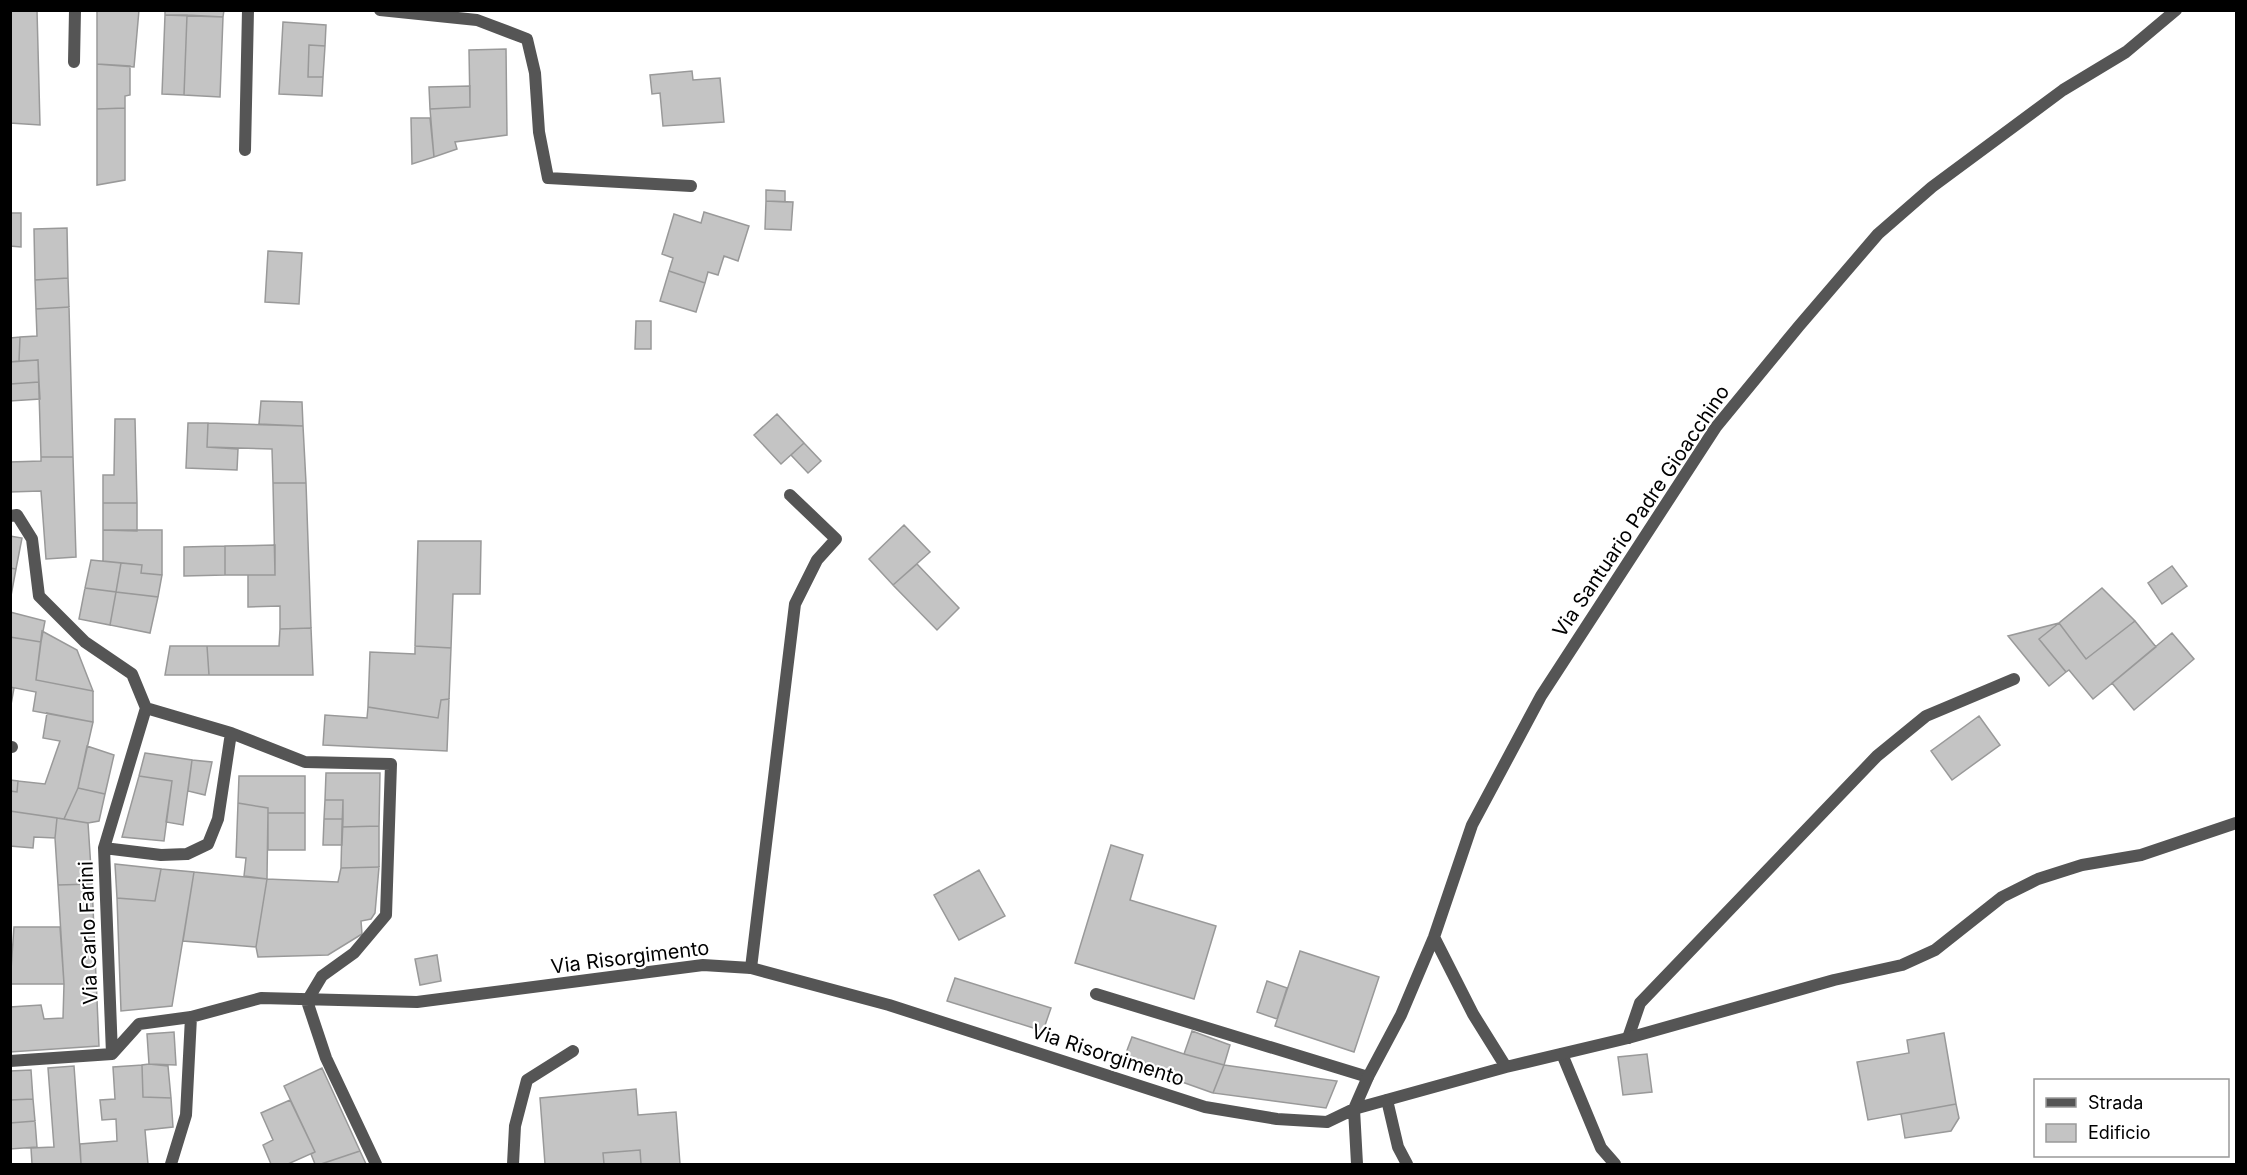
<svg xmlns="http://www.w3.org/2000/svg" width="2247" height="1175" font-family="Inter,sans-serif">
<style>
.building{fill:#c4c4c4;stroke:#999;stroke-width:1.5}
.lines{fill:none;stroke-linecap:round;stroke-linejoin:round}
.service{stroke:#555;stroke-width:12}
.minor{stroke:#555;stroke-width:12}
.labels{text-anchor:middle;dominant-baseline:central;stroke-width:4.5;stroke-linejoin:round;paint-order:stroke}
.street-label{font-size:20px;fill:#000;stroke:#fff}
</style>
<rect width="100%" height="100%" fill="#fff"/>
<path class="building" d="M 10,10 L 37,10 L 40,125 L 10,123 Z
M 97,10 L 139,10 L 134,67 L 97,64 Z
M 165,10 L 224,10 L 223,17 L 165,15 Z
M 165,15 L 187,15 L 184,95 L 162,94 Z
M 187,15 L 223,17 L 220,97 L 184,95 Z
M 283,22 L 326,25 L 325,46 L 309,45 L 308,77 L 323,77 L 322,96 L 279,94 Z
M 309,45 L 325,46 L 323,77 L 308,77 Z
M 506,49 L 507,135 L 455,142 L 457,149 L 434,157 L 430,109 L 470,107 L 469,50 Z
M 97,64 L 130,66 L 130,95 L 125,96 L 125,108 L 97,109 Z
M 692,71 L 693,80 L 720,78 L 724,122 L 663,126 L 660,93 L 652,94 L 650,75 Z
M 470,86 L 470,107 L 430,109 L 429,87 Z
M 125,108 L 125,180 L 97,185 L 97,109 Z
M 411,118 L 430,118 L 434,157 L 412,164 Z
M 766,190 L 785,191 L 785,202 L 766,201 Z
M 766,201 L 793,202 L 791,230 L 765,229 Z
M 704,212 L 749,226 L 738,261 L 724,256 L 718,275 L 708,272 L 705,283 L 669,271 L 673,258 L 662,254 L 674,214 L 701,223 Z
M 10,213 L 21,213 L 21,247 L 10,246 Z
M 67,228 L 68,278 L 35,280 L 34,229 Z
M 268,251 L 302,253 L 299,304 L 265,302 Z
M 669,271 L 705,283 L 696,312 L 660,301 Z
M 68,278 L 69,307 L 36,309 L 35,280 Z
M 69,307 L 73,457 L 41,457 L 38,360 L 19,361 L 20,337 L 37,336 L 36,309 Z
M 636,321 L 651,321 L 651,349 L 635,349 Z
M 20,337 L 19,361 L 10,362 L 10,338 Z
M 38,360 L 39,382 L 10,384 L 10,362 Z
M 39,382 L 40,399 L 10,401 L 10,384 Z
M 261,401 L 302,402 L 303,426 L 259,424 Z
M 777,414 L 804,443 L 781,464 L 754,435 Z
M 115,419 L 135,419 L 137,503 L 103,503 L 103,475 L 114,475 Z
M 188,423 L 208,423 L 207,447 L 238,449 L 237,470 L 186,468 Z
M 208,423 L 303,426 L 306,483 L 273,483 L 272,449 L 207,447 Z
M 804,443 L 821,461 L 808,473 L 791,455 Z
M 41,457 L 73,457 L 76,557 L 46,559 L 41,491 L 10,492 L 10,462 L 41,461 Z
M 273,483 L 306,483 L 311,628 L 280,629 L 280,606 L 248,607 L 248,575 L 275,575 Z
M 103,503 L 137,503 L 137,531 L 103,530 Z
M 904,525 L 930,552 L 893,585 L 869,559 Z
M 103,530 L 162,530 L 162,575 L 141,573 L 142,565 L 103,561 Z
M 10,536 L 22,538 L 16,569 L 10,568 Z
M 418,541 L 481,541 L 480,594 L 453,594 L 451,648 L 415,646 Z
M 275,545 L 275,575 L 225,575 L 225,546 Z
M 225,546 L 225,575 L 184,576 L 184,547 Z
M 91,560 L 121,563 L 116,592 L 85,588 Z
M 121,563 L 142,565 L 141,573 L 162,575 L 158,597 L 116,592 Z
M 917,564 L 959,608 L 937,630 L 893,585 Z
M 2172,566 L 2187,586 L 2162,604 L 2148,583 Z
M 10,568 L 16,569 L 10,601 Z
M 85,588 L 116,592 L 110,625 L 79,619 Z
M 2102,588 L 2135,621 L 2086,659 L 2059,623 Z
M 116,592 L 158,597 L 150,633 L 110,625 Z
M 10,612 L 45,621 L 41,642 L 10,637 Z
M 2135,621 L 2156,647 L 2093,699 L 2069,670 L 2066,672 L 2039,639 L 2059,623 L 2086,659 Z
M 2059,623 L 2039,639 L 2066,672 L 2049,686 L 2008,636 Z
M 311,628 L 313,675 L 209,675 L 207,646 L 279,646 L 280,629 Z
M 42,631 L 77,650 L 93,691 L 36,680 Z
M 2172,633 L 2194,659 L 2134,710 L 2112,683 Z
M 10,637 L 41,642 L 36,680 L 93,691 L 93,722 L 33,711 L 36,692 L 10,687 Z
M 170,646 L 207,646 L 209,675 L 165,675 Z
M 415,646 L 451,648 L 449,699 L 441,700 L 438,718 L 368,707 L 370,652 L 415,654 Z
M 10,687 L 14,688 L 10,710 Z
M 449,699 L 447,751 L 323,745 L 325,715 L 367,718 L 368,707 L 438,718 L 441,700 Z
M 47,713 L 93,722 L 78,788 L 64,819 L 10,811 L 10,791 L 17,792 L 18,781 L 45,784 L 60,741 L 43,738 Z
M 1979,716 L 2000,745 L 1952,780 L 1931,751 Z
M 87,746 L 114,755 L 105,794 L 78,788 Z
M 145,753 L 192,760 L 183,825 L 166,822 L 172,781 L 139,776 Z
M 192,760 L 212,762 L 205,795 L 188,791 Z
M 326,773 L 380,773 L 379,826 L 342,827 L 343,800 L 325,800 Z
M 139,776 L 172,781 L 164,841 L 122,837 Z
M 239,776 L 305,776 L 305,813 L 268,813 L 268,808 L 238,803 Z
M 10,780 L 18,781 L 17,792 L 10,791 Z
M 78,788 L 105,794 L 99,821 L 88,823 L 64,819 Z
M 325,800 L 343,800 L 343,819 L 324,819 Z
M 238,803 L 268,808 L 267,879 L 244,876 L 246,858 L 236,857 Z
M 10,811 L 57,818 L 55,838 L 34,837 L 33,848 L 10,846 Z
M 268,813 L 305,813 L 305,850 L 268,850 Z
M 57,818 L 88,823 L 92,884 L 58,885 L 55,838 Z
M 324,819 L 343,819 L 342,845 L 323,845 Z
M 379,826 L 379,867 L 341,868 L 342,827 Z
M 1111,845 L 1143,855 L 1130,900 L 1216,926 L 1194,999 L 1075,963 Z
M 115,864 L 161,869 L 155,901 L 117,898 Z
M 379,867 L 375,913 L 371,919 L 361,921 L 362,934 L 328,955 L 258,957 L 256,947 L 267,879 L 338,882 L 341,868 Z
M 161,869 L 194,872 L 172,1006 L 121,1011 L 117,898 L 155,901 Z
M 979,870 L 1005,916 L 959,940 L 934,895 Z
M 194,872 L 267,879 L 256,947 L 183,941 Z
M 92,884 L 99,1046 L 10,1052 L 10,1007 L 41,1005 L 44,1019 L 63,1018 L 64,984 L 58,885 Z
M 14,927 L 60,927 L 64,984 L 10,984 Z
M 1300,951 L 1379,977 L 1354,1052 L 1275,1026 Z
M 437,955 L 441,981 L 420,985 L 415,959 Z
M 955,978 L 1051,1008 L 1043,1031 L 947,1001 Z
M 1267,981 L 1287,988 L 1277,1019 L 1257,1012 Z
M 1192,1031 L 1230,1045 L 1224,1065 L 1184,1054 Z
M 174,1032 L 176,1065 L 149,1064 L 147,1034 Z
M 1944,1033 L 1956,1104 L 1868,1120 L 1857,1062 L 1909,1053 L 1907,1040 Z
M 1132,1037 L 1184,1054 L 1224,1065 L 1213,1093 L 1123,1061 Z
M 1647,1054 L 1652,1092 L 1623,1095 L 1618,1057 Z
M 149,1064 L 168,1066 L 171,1098 L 143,1097 L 142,1065 Z
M 142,1065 L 143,1097 L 171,1098 L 173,1127 L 145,1130 L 148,1164 L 81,1164 L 80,1144 L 117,1141 L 116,1119 L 102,1120 L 100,1100 L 115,1099 L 113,1067 Z
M 1224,1065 L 1337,1081 L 1326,1108 L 1213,1093 Z
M 74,1066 L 81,1164 L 32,1164 L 31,1148 L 54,1147 L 48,1068 Z
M 322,1068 L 360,1151 L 321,1164 L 315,1164 L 311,1154 L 315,1152 L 284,1086 Z
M 31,1070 L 33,1099 L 10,1100 L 10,1071 Z
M 636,1089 L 638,1115 L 676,1112 L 680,1164 L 641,1164 L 640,1150 L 603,1153 L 604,1164 L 545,1164 L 540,1098 Z
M 33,1099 L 35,1121 L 10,1123 L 10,1100 Z
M 290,1100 L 315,1152 L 288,1164 L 271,1164 L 263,1145 L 273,1140 L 261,1113 Z
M 1956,1104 L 1959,1118 L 1951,1131 L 1905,1138 L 1901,1114 Z
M 35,1121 L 37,1147 L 10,1149 L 10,1123 Z
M 640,1150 L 641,1164 L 604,1164 L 603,1153 Z
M 360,1151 L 366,1164 L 321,1164 Z"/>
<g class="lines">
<path class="service" d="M 380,10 L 477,20 L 527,39 L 535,73 L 539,132 L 548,178 L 691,186
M 751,968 L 795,604 L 817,560 L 836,539 L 790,495
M 1096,994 L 1368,1077
M 1628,1038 L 1640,1003 L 1877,756 L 1926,716 L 2014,679
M 1562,1054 L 1601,1148 L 1615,1164
M 1387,1100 L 1398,1147 L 1407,1164
M 513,1164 L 515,1126 L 527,1080 L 573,1051"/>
<path class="minor" d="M 74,62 L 75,10
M 245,150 L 248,10
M 10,516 L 17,515 L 32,539 L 39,596 L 85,642 L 132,674 L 146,708 L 231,733 L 305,762 L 391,764 L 386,915 L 354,953 L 322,976 L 307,1001 L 326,1058 L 376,1164
M 10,747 L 12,747
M 104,848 L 161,855 L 187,854 L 208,844 L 218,819 L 231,733
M 112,1054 L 104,848 L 146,708
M 10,1061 L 112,1054 L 139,1024 L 191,1017 L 261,998 L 417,1002 L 703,965 L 751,968 L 889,1005 L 1205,1107 L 1277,1119 L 1327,1122 L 1354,1109 L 1506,1067 L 1473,1014 L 1434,937
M 1506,1067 L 1628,1038 L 1834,980 L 1902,965 L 1935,950 L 2002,897 L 2038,879 L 2082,865 L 2141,855 L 2236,823
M 171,1164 L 186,1115 L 191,1017
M 1357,1164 L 1354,1109 L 1368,1077 L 1401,1015 L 1434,937 L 1472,825 L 1541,696 L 1716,427 L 1799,326 L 1878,234 L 1932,187 L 2063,90 L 2126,52 L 2176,10"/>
</g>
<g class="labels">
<g class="street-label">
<text transform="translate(1641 511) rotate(-56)">Via Santuario Padre Gioacchino</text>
<text transform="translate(88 933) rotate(-92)">Via Carlo Farini</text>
<text transform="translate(630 957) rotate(-7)">Via Risorgimento</text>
<text transform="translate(1108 1055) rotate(18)">Via Risorgimento</text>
</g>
</g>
<rect width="2247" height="1175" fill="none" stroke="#000000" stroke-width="24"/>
<rect x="2034" y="1079" width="195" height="78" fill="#ffffff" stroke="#999999" stroke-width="1.5"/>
<rect x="2046" y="1098" width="30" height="9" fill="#555555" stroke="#999999" stroke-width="1.5"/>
<text x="2088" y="1109" font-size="18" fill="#000000">Strada</text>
<rect x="2046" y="1124" width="30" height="18" fill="#c4c4c4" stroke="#999999" stroke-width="1.5"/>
<text x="2088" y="1139" font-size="18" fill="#000000">Edificio</text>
</svg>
